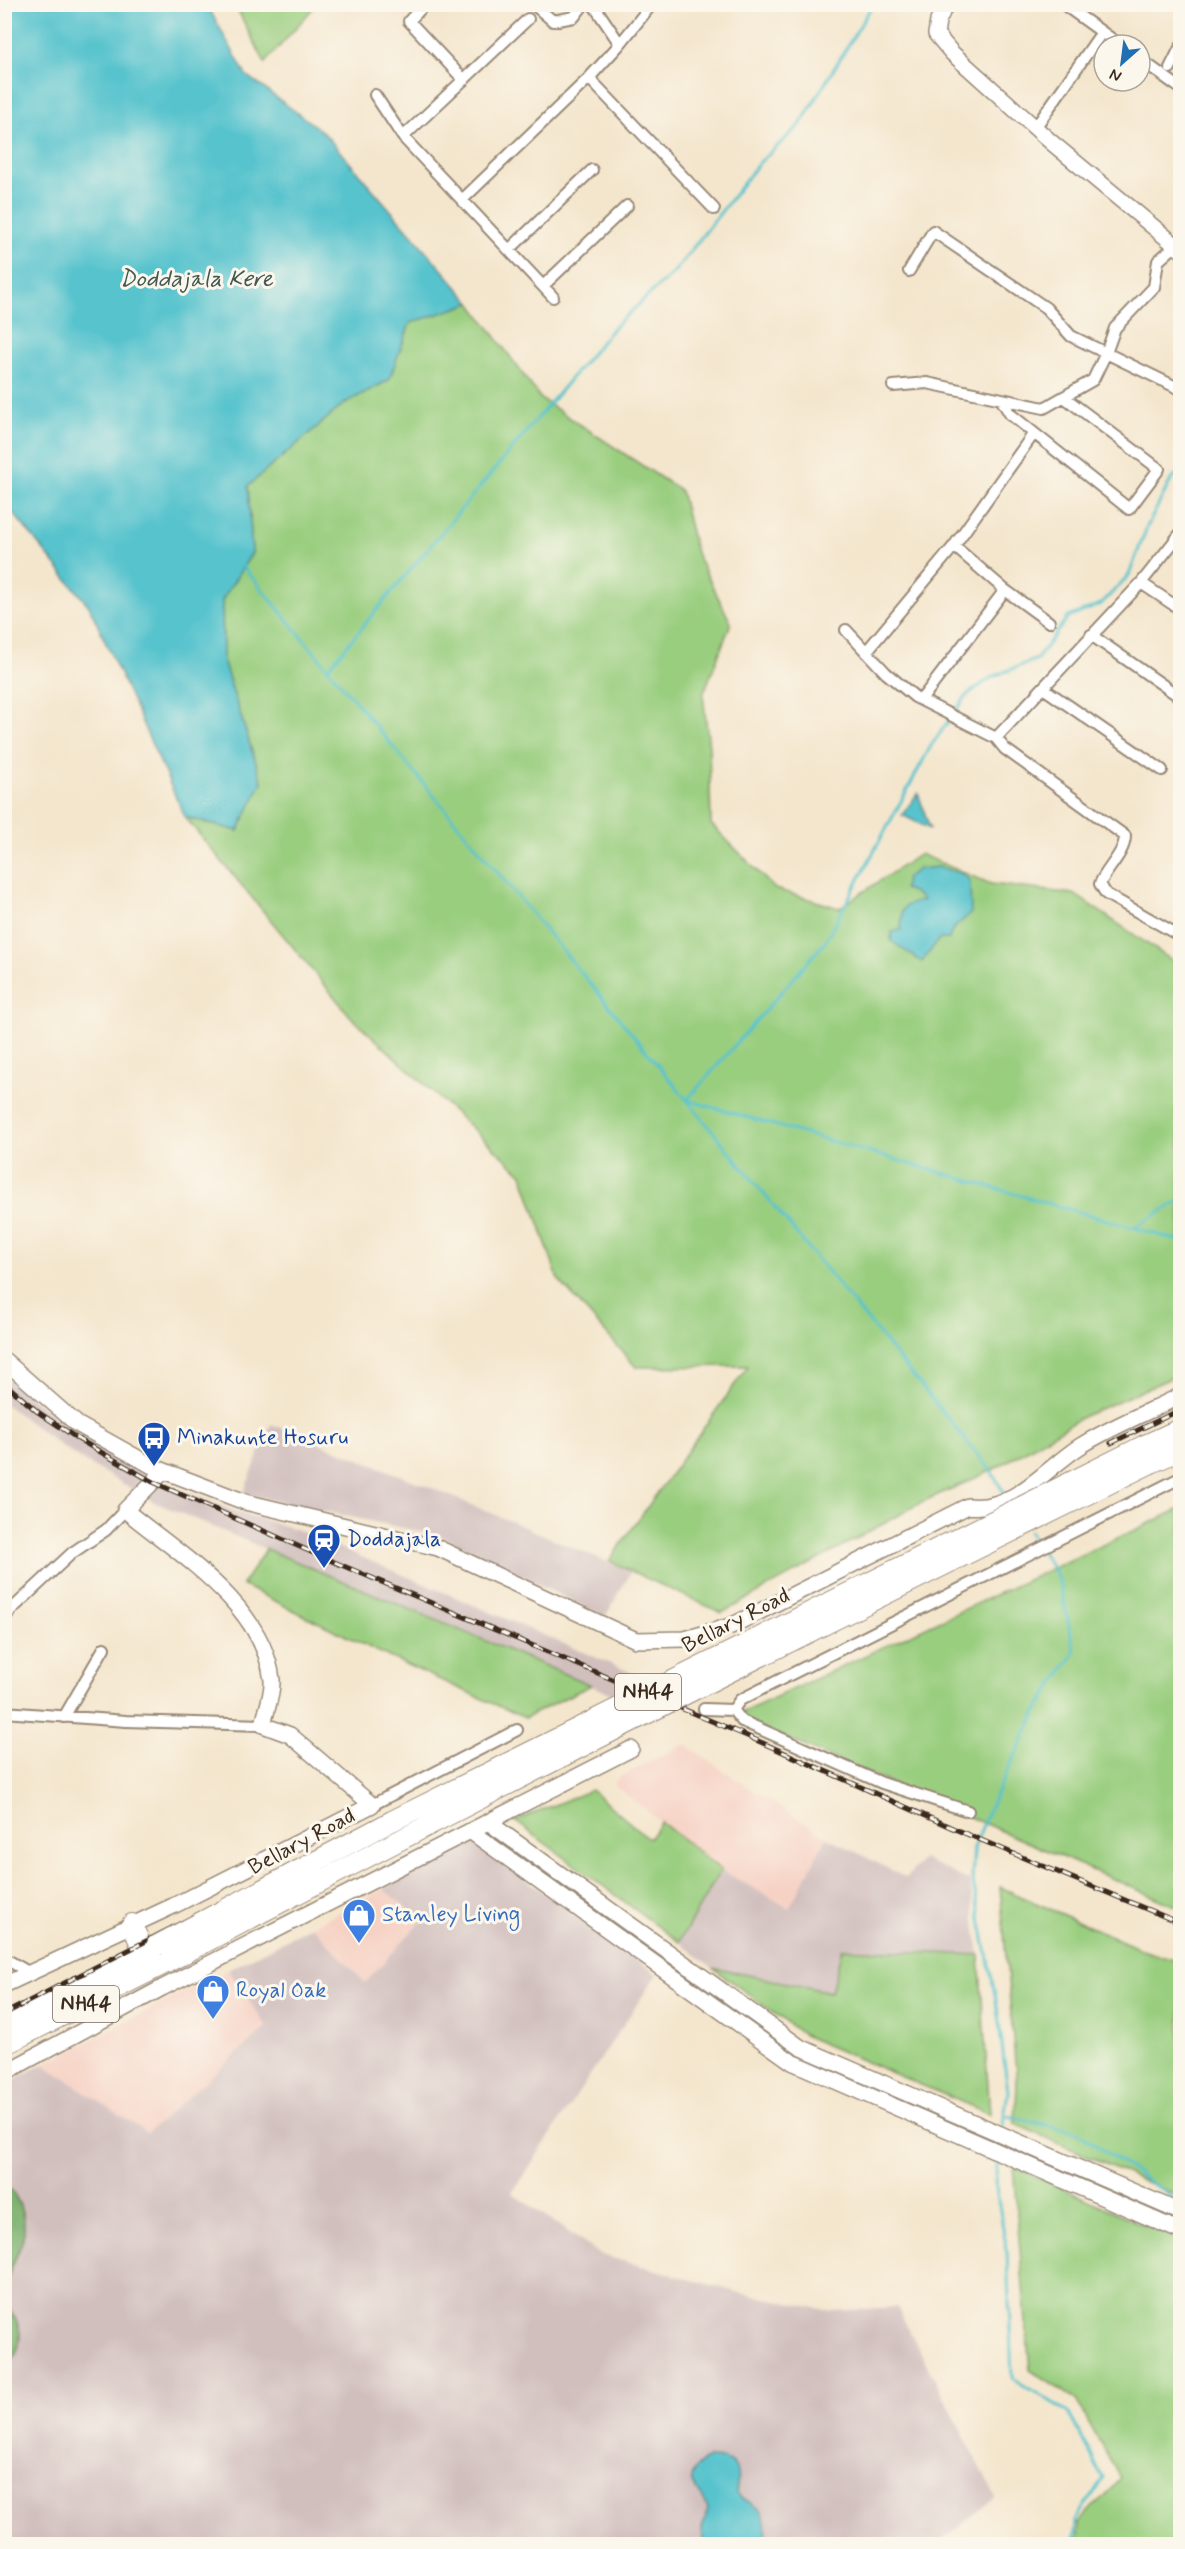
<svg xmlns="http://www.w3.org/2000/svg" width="1185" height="2549" font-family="Mynerve,sans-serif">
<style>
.built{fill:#f6d2c4}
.industrial{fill:#d1bfbe}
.green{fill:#9ace7f;stroke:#6a7c4e;stroke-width:1.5}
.forest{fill:#7bb16e;stroke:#5b6e46;stroke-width:1.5}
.water{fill:#56c3cd;stroke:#487676;stroke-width:1.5}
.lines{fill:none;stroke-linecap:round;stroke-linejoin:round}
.stream{stroke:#56c3cd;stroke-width:3}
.street-casing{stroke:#988876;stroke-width:14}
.secondary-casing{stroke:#988876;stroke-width:18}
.highway-casing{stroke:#988876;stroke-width:22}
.street{stroke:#fff;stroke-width:10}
.secondary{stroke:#fff;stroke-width:15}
.highway{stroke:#fff;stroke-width:20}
.rail-casing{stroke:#3b2a1e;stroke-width:5}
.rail{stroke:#fbf7ec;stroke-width:3;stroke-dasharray:9;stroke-linecap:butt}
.highway-bridge-casing{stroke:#988876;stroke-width:22;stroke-linecap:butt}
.highway-bridge{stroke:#fff;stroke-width:20}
.labels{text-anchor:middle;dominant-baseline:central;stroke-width:6;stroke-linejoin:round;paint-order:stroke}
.shield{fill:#fbf7ec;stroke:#75685c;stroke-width:1.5}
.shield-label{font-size:21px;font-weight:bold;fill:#3b2a1e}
.transit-label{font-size:22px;fill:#164399;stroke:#fbf7ec;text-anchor:start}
.street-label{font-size:22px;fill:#3b2a1e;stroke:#fbf7ec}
.shop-label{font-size:22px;fill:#366cbe;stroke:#fbf7ec;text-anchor:start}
.water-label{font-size:24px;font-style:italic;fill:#435853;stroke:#fbf7ec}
</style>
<rect width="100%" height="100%" fill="#fbf7ec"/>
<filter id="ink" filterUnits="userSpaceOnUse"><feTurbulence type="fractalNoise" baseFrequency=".0167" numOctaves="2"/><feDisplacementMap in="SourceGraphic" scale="12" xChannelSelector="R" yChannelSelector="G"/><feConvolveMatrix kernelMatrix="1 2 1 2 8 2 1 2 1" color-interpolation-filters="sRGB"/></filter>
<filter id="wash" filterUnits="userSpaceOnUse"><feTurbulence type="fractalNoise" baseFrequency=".008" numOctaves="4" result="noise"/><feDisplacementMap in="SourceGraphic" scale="24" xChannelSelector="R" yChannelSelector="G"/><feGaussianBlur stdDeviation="1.35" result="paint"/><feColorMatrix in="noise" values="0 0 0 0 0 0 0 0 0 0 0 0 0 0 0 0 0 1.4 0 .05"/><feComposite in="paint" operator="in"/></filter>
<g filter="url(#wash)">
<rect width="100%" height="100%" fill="#f4e6cd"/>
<path class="built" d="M 685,1744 L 747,1787 L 827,1837 L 789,1908 L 721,1870 L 613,1784 L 621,1776 Z
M 383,1889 L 422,1920 L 365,1983 L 312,1926 Z
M 228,1970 L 268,2027 L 147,2134 L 43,2064 Z"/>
<path class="industrial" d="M 4,1375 L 47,1411 L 90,1441 L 177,1489 L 237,1512 L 298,1530 L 653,1682 L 621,1698 L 154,1502 L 71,1453 L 5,1404 Z
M 271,1424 L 434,1489 L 631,1572 L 605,1617 L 440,1536 L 243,1494 Z
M 827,1837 L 906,1878 L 923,1859 L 970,1881 L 979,1955 L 842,1949 L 831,1992 L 713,1968 L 679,1942 L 721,1870 L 789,1908 Z
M 473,1841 L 657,1974 L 512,2193 L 601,2255 L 740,2293 L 832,2311 L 897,2307 L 996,2497 L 938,2544 L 5,2544 L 5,2084 L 43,2064 L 147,2133 L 267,2027 L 228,1970 L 312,1926 L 365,1983 L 422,1920 L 383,1889 Z"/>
<path class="green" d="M 235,5 L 316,5 L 265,63 Z
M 471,303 L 541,399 L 681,491 L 696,553 L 731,623 L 703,695 L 709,747 L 711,824 L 775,889 L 839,908 L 920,854 L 991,884 L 1074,894 L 1180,966 L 1180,1374 L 1084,1416 L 991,1471 L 924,1501 L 722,1613 L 609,1561 L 748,1366 L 636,1367 L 558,1279 L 522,1174 L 351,1017 L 185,817 L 238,831 L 262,782 L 223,661 L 222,600 L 252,553 L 248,486 L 345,403 L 389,380 L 410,323 Z
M 1180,1509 L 1180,1908 L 735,1716 Z
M 266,1549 L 591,1685 L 525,1718 L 387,1656 L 242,1585 Z
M 591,1790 L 649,1839 L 661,1822 L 721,1870 L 679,1942 L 515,1821 Z
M 1000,1887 L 1145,1951 L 1180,1962 L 1180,2197 L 1015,2124 L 1017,2084 Z
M 842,1949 L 979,1955 L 990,2114 L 805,2036 L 713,1968 L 831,1992 Z
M 1013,2166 L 1180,2241 L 1180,2544 L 1077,2544 L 1079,2523 L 1120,2478 L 1076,2400 L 1030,2370 Z"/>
<path class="forest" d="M 5,2185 C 14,2193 19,2200 22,2212 C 31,2241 11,2260 5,2287 C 1,2312 33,2321 14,2358 C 11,2363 9,2369 5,2373 Z"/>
<path class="water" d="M 4,5 L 207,5 L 246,75 L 323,132 L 471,303 L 410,323 L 389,380 L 345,403 L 248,486 L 252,553 L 222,600 L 223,661 L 262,782 L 238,831 L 185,817 L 89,606 L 5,503 Z
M 918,793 L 930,829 L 902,815 Z
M 938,867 L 963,874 L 970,881 L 971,913 L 952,930 L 949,939 L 939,939 L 922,962 L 891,941 L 892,932 L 901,930 L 902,912 L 905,906 L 923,900 L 913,892 L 904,889 L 906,878 L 919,869 Z
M 708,2458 C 735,2458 741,2467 736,2493 C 741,2499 746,2500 752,2504 C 767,2514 769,2529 764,2544 L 705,2544 L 702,2528 L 708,2509 C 702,2487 673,2481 708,2458 Z"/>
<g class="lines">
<path class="stream" d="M 241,564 L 687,1100 L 991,1471 L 1006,1496
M 328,668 L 614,327 L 675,271 L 759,163 L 800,125 L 873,4
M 954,713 L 968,694 L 992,677 L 1037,659 L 1067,618 L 1101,604 L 1129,575 L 1147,527 L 1171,480 L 1180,472
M 950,719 L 932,744 L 825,942 L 687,1100 L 1180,1241
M 1134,1227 L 1180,1201
M 1029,1532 L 1038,1546
M 1004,2115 L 1077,2132 L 1180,2203
M 1002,2131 L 1008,2091 L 996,2000 L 972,1877 L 974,1848 L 989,1809 L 1039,1707 L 1075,1652 L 1058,1577 L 1042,1552
M 998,2158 L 995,2182 L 1007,2251 L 1012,2378 L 1068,2412 L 1103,2478 L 1076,2521 L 1074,2544"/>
</g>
</g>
<g filter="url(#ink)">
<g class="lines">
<defs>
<path id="street" d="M 425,4 L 409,21 L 464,80
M 533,4 L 553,21 L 574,17 L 584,4
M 593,4 L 620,44 L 652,4
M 1063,4 L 1120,45
M 1140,59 L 1180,88
M 1170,68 L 1180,48
M 589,78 L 714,209
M 375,95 L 403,137 L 553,297
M 1035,128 L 1102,32
M 403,137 L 528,19
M 462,200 L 589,78 L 620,44
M 509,250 L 592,170
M 909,271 L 933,231 L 1046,308 L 1071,336 L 1106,353 L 1115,328 L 1154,287 L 1158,261 L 1176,245
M 543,286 L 627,206
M 893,386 L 927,383 L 1044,408 L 1093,380 L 1106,353 L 1180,389
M 1001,399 L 1010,414 L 1129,509 L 1159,469 L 1064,397
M 1180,534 L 1141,583 L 1180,609
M 954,546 L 1005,590 L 1049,622
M 846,630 L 886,673 L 915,697 L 996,738 L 1005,749 L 1125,836 C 1125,853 1106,869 1100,884 L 1106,894 L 1180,936
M 1091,635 L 1180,697
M 866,652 L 954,546 L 1034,433
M 1043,688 L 1162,770
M 921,700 L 1005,590
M 996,738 L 1141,583
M 4,1619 L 12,1609 L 72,1553 L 106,1530 L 125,1510
M 704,1709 L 733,1710
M 4,1712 L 126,1721 L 263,1725
M 64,1717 L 104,1648
M 372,1805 L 517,1730
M 968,1811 L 882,1783 L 742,1721 L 733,1710 L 740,1700 L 1180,1478
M 4,1958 L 30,1973"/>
<path id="secondary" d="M 946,4 L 938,21 L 936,34 L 952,53 L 1051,142 L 1180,249
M 4,1360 L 77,1424 L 154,1467 L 245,1502 L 438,1548 L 636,1640 L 685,1639 L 731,1626 L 968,1506 C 1015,1512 1046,1467 1082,1445 C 1113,1426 1148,1412 1180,1396
M 488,1822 L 800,2047 L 1180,2212
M 470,1831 L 792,2062 L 1180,2231
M 4,1985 L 173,1906 L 372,1805 L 290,1735 L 263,1725 C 266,1711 273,1694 272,1680 C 263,1604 178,1554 125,1510 L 164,1471
M 4,2073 L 162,1988 L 631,1749"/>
<path id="highway" d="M 1145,1445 L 1180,1429
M 1151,1463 L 1180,1450
M 132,1924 L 144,1953
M 4,2025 L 156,1946
M 4,2045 L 168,1962"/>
</defs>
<use href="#street" class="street-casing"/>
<use href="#secondary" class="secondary-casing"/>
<use href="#highway" class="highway-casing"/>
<use href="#street" class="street"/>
<use href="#secondary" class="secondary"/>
<use href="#highway" class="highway"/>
<defs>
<path id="rail" d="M 4,1383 L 38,1412 L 78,1439 L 153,1482 L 327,1559 L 747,1736 L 957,1830 L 1180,1923
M 1111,1443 L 1180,1410
M 4,2014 L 456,1782 L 934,1544"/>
</defs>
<use href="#rail" class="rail-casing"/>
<use href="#rail" class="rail"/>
<defs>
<path id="highway-bridge" d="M 156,1946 L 392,1821 L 1145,1445
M 168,1962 C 492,1789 821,1625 1151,1463"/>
</defs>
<use href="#highway-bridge" class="highway-bridge-casing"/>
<use href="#highway-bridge" class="highway-bridge"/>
</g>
</g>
<defs>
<symbol id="bus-pin" viewBox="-11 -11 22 30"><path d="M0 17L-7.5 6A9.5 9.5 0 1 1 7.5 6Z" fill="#1a4fb4" stroke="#fbf7ec"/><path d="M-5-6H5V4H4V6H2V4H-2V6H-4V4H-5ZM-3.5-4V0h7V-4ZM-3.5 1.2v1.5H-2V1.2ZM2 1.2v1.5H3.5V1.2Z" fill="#fff"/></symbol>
<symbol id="station-pin" viewBox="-11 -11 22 30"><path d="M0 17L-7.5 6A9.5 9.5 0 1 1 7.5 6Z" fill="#1a4fb4" stroke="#fbf7ec"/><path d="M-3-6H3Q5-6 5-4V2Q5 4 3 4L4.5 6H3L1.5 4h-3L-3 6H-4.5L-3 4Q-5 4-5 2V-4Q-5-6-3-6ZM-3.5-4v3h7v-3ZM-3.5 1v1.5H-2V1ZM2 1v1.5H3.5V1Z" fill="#fff"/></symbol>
<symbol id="shop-pin" viewBox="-11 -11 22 30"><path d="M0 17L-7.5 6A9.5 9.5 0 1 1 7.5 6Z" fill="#3f7fe0" stroke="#fbf7ec"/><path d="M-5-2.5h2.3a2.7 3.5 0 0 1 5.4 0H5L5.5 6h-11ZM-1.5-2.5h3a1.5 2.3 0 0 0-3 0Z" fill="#fff"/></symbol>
</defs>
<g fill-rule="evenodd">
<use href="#bus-pin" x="135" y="1419" width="38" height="52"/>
<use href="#station-pin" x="305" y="1521" width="38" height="52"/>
<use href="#shop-pin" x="340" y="1896" width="38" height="52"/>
<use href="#shop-pin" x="194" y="1972" width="38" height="52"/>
</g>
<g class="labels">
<g class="shield">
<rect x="615" y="1674" width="66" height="36" rx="4.5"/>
<rect x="53" y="1986" width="66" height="36" rx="4.5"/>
</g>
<g class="shield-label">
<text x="648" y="1692">NH44</text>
<text x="86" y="2004">NH44</text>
</g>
<g class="transit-label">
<text x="177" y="1438">Minakunte Hosuru</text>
<text x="347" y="1540">Doddajala</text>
</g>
<g class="street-label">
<text transform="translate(736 1621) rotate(-27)">Bellary Road</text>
<text transform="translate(302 1842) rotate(-28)">Bellary Road</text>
</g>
<g class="shop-label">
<text x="382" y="1915">Stanley Living</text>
<text x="236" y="1991">Royal Oak</text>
</g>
<g class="water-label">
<text x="196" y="279">Doddajala Kere</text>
</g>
</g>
<rect width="1185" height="2549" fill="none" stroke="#fbf7ec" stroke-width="24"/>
<g transform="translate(1122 63) rotate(208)"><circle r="28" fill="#fbf7ec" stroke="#aea59a" stroke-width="1.5"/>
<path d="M0-4.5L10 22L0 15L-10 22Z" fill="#1f6fb2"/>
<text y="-9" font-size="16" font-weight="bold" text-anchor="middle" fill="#3b2a1e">N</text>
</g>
</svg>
